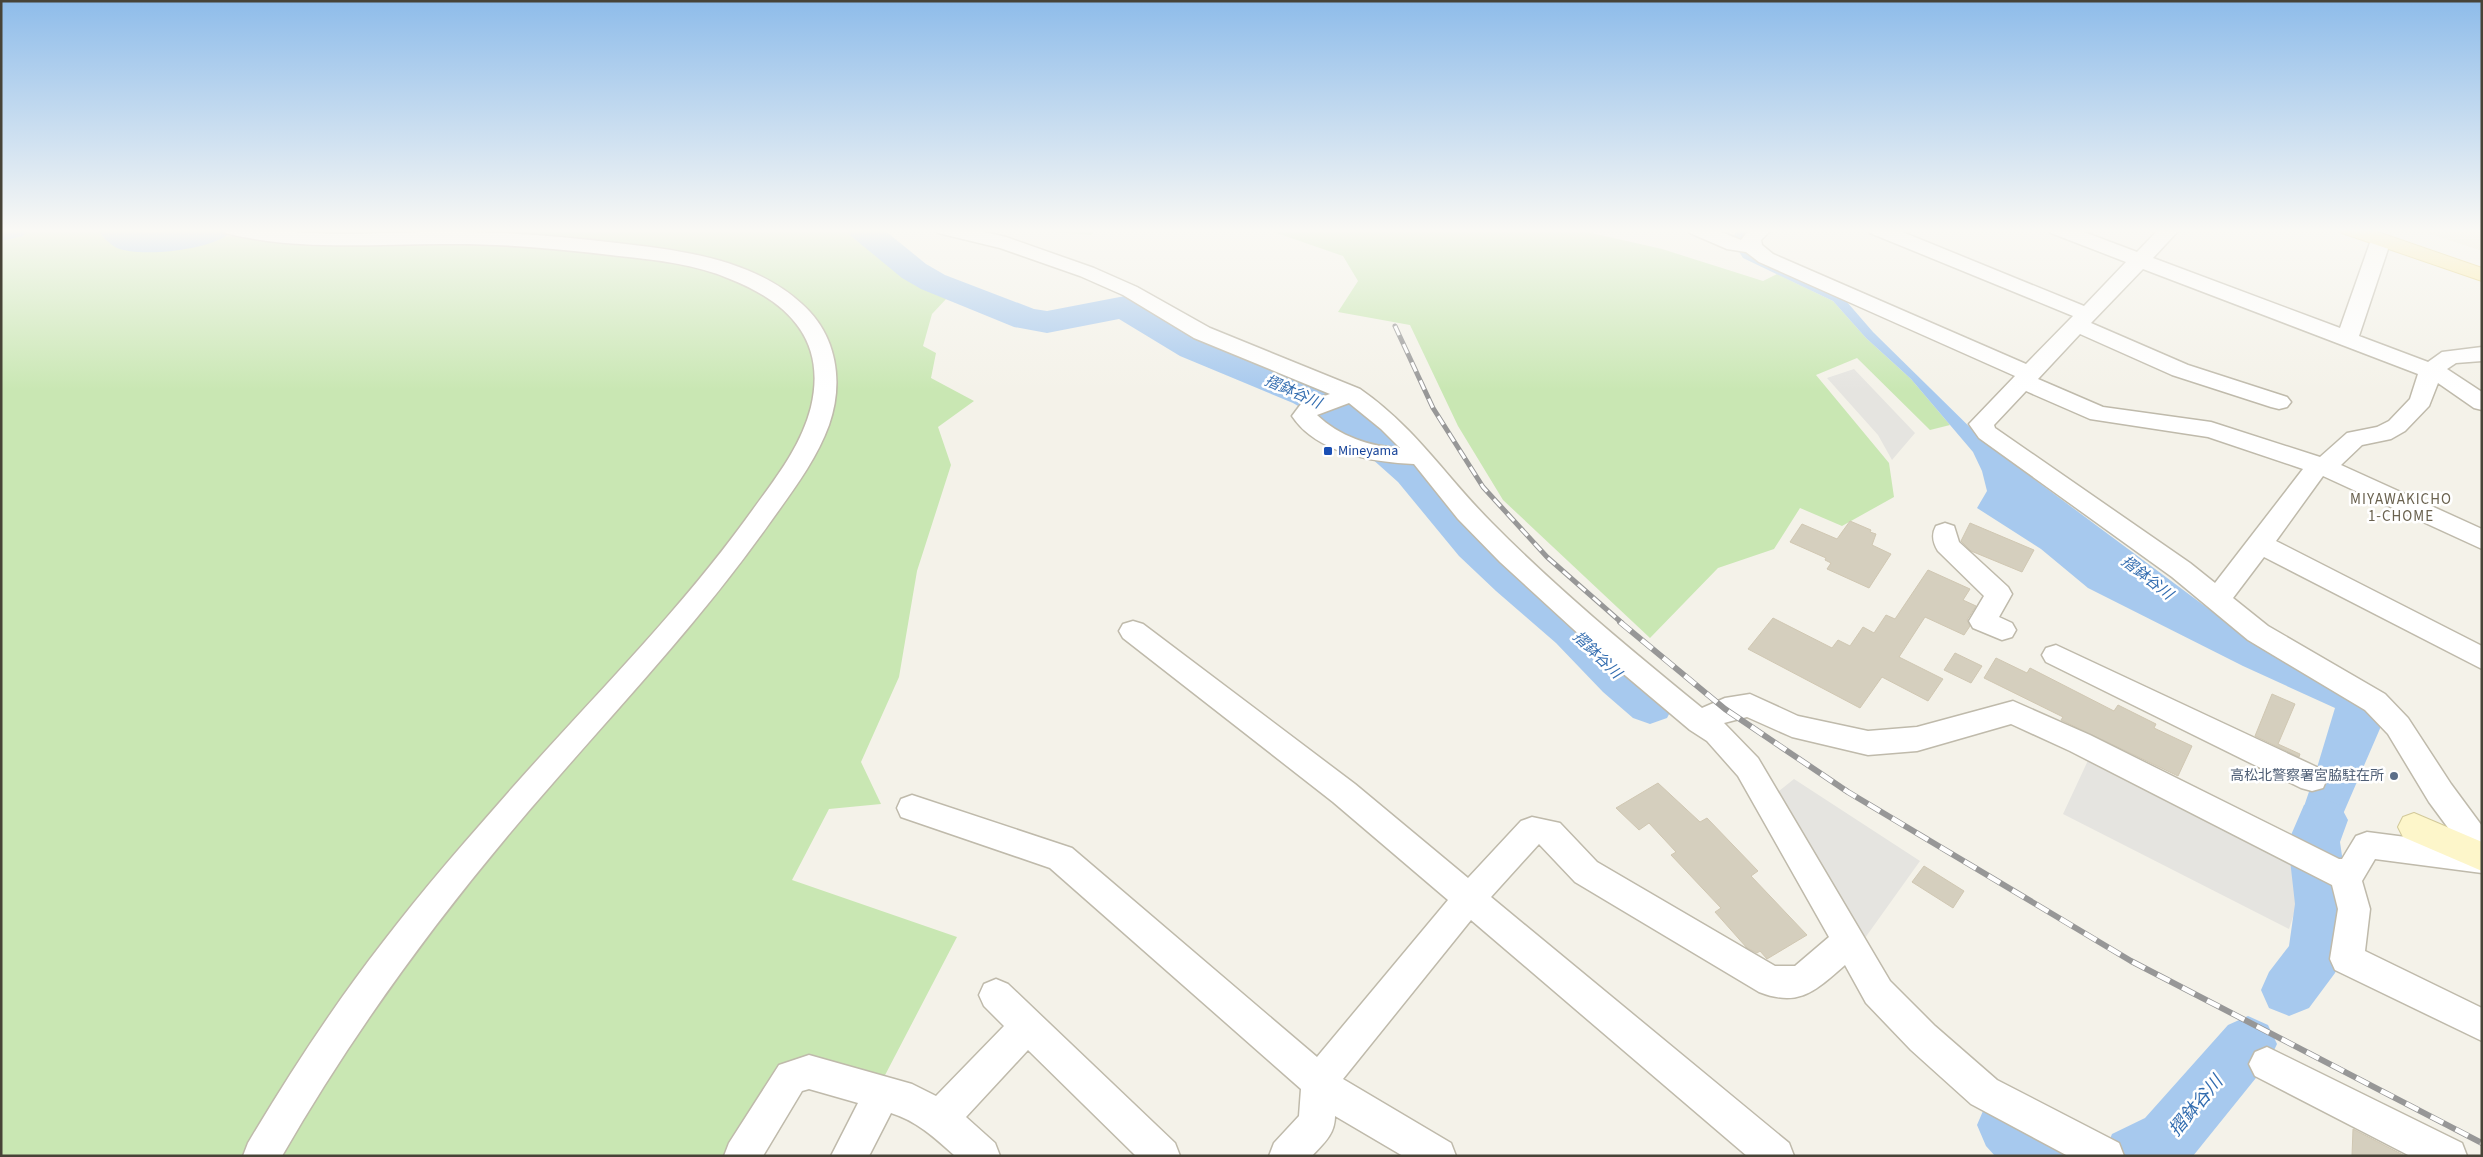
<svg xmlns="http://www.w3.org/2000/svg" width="2483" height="1157" font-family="'Source Sans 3','Noto Sans JP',sans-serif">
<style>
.education{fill:#ece8d3}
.green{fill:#c9e7b3}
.parking{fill:#e5e4e0}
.water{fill:#a7c9ee}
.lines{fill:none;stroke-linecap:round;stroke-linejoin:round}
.river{fill:#a7c9ee;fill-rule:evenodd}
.building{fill:#d5cfbe;stroke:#d0c7b2}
.street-casing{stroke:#bfbaab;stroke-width:3}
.secondary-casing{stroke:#d2c999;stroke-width:2}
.primary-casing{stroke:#e0ca6a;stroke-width:2}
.street{fill:#fff;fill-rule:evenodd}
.secondary{fill:#fdf6ca;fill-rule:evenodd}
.primary{fill:#fbea9b;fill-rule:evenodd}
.rail-far1-casing{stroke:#979797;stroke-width:5}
.rail-casing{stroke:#979797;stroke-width:6}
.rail-far1{stroke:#fff;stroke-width:3;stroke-dasharray:10;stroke-linecap:butt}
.rail{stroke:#fff;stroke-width:4.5;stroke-dasharray:14;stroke-linecap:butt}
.transit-dot{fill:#1a4fb4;stroke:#fff;stroke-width:2}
.service-dot{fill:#5c6f8a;stroke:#fff;stroke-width:2}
.labels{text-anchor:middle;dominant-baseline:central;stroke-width:5;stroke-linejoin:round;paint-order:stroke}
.transit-label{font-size:14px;fill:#164399;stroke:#fff;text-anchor:start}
.service-label{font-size:14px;fill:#4e5e75;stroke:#fff;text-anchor:end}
.water-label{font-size:15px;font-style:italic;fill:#336db0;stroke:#fff}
.neighbourhood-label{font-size:15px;letter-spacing:1px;fill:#6a624f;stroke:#fff}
.near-water-label{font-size:18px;font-style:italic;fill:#336db0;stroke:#fff}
</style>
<rect width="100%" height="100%" fill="#f4f2e9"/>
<path class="education" d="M 2415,229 L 2482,229 L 2482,251 Z"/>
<path class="green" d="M 1,229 L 123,229 L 145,244 L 231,236 L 237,229 L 871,229 L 928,273 L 947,298 L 932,314 L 923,346 L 936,353 L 931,378 L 974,401 L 938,427 L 951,465 L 917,571 L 899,677 L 861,762 L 881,804 L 829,809 L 792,880 L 957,937 L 883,1079 L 792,1066 L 734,1156 L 1,1156 Z
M 1018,229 L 1098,229 L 1091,235 Z
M 1265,229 L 1574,229 L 1662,249 L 1763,281 L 1777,274 L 1833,301 L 1866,338 L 1911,379 L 1950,425 L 1930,430 L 1857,358 L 1816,375 L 1889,463 L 1894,497 L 1842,526 L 1800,508 L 1774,549 L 1718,568 L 1650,638 L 1503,500 L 1458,426 L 1410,325 L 1338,312 L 1358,281 L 1343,256 Z"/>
<path class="parking" d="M 1854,369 L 1915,433 L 1892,460 L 1878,435 L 1827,378 Z
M 2091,754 L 2311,862 L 2289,929 L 2063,814 Z
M 1794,779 L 1920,861 L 1865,938 L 1824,879 L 1784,802 L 1779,791 Z"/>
<path class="water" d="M 1738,229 L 1752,229 L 1743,238 L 1746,251 L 1753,258 L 1847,302 L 1873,332 L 1987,444 L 2233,627 L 2368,709 L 2382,724 L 2324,858 L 2292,842 L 2316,771 L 2335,708 L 2243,666 L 2088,588 L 2041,549 L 1977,508 L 1987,491 L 1982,471 L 1973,452 L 1911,379 L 1866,338 L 1833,301 L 1743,258 L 1733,242 L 1735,232 Z"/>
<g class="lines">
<path class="river" d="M 1,229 L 28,229 L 23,236 L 1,241 Z
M 97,229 L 134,229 L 144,233 L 181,229 L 234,229 C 219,250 140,258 117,248 C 109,244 102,236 97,229 Z
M 846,229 L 883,229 L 926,264 L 945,275 L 1034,309 L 1047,311 L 1125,296 L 1138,299 L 1206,340 L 1319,387 L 1349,401 L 1389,431 L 1426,462 L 1489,534 L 1526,569 L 1588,619 L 1637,666 L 1667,692 L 1674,705 L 1667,718 L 1650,724 L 1633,718 L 1603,692 L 1556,643 L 1496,591 L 1459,556 L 1398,482 L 1361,449 L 1321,419 L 1293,403 L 1180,356 L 1119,319 L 1047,333 L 1014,327 L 921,289 L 902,278 L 851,236 Z
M 2322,799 L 2340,805 L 2348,820 L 2340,842 L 2349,904 L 2343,955 L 2335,973 L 2309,1008 L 2289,1016 L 2269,1008 L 2261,990 L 2269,972 L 2289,946 L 2295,904 L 2288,842 L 2304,805 Z
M 2248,1016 L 2268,1025 L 2277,1044 L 2268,1063 L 2193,1156 L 2103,1156 L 2112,1134 L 2145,1118 L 2228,1025 Z
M 2007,1095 L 2028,1104 L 2038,1114 L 2077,1134 L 2086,1156 L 1995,1156 L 1986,1146 L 1977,1125 L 1986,1104 Z"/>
</g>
<path class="building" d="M 1850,521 L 1871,530 L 1870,532 L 1876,534 L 1872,545 L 1891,554 L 1869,588 L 1827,569 L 1831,563 L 1825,560 L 1826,558 L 1790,542 L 1802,524 L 1837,539 Z
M 1970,523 L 2034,550 L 2022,572 L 1971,551 L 1961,541 Z
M 1928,570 L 1970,589 L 1963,600 L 1976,606 L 1967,620 L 1970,626 L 1964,635 L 1925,617 L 1899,657 L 1943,679 L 1928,701 L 1882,677 L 1860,708 L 1748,649 L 1773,618 L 1832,648 L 1838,640 L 1850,646 L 1863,627 L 1874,633 L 1886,615 L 1895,619 Z
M 1955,653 L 1982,666 L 1971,683 L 1944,670 Z
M 1996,658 L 2027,673 L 2030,668 L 2114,711 L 2118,705 L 2156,724 L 2154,728 L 2192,746 L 2178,776 L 2061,720 L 2063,717 L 1984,678 Z
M 2272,694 L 2295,704 L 2278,744 L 2300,754 L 2299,757 L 2255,736 Z
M 1658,783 L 1700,822 L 1707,818 L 1758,871 L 1751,876 L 1807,935 L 1767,959 L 1760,951 L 1757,953 L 1747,948 L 1715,912 L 1721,908 L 1671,855 L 1676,852 L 1649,823 L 1639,830 L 1616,808 Z
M 1924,866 L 1964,891 L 1953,908 L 1912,882 Z
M 2353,1129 L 2405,1156 L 2352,1156 Z"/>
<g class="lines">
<defs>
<path id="street" d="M 222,229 C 263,229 304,234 346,234 C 384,234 423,231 461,232 C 513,232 565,237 617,243 C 680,250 753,259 802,304 C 837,335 844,382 829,425 C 816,461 791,493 769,524 C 704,616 627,698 553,783 C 451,899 359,1022 282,1156 L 243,1156 L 248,1143 C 289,1074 334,1005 383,942 C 424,888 469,837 513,787 C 592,698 676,615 746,519 C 771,484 800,450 811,407 C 827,340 788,302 730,279 C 695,264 657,260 619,256 C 561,249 501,243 442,244 C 369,244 297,251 225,233 Z
M 935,229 L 972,229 L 1006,237 L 1094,268 L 1137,287 L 1210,328 L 1360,389 C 1416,428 1445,476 1492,523 C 1557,589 1630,649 1702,708 L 1725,698 L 1750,694 L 1798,716 L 1868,731 L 1917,727 L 2013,701 L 2090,735 L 2339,859 L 2342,859 L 2356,836 L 2367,832 L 2460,844 L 2429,802 L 2388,734 L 2365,710 L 2248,640 L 2172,577 L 1979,438 L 1969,424 L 2015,376 L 1759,262 L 1746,252 L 1727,249 L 1690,233 L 1687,229 L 1714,229 L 1741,240 L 1750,229 L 1772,229 L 1761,240 L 1762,245 L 1773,254 L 2026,364 L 2073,316 L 1870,233 L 1867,229 L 1895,229 L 2084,306 L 2126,262 L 2051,233 L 2048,229 L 2076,229 L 2137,252 L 2159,229 L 2180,229 L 2153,258 L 2340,328 L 2371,240 L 2374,236 L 2381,234 L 2388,236 L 2391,240 L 2359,336 L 2428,362 L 2442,352 L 2482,347 L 2482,361 L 2456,363 L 2447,369 L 2482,392 L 2482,410 L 2474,408 L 2438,383 L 2429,406 L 2405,431 L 2391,439 L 2362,445 L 2341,465 L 2482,529 L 2482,549 L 2323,476 L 2276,541 L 2482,646 L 2482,669 L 2264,557 L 2233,598 L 2268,626 L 2385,694 L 2408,718 L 2451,784 L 2482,826 L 2482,873 L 2375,859 L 2362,881 L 2370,909 L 2365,951 L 2482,1008 L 2482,1041 L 2335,970 L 2330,959 L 2338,909 L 2332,885 L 2070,751 L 2011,724 L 1917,751 L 1868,755 L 1792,737 L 1747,717 L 1724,723 L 1758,758 L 1890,981 L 1935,1026 L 1997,1080 L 2119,1143 L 2124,1156 L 2068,1156 L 1971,1104 L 1911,1050 L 1866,1003 L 1845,965 C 1816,990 1800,1008 1759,992 L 1575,882 L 1539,844 L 1491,897 L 1789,1143 L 1794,1156 L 1747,1156 L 1471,920 L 1343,1079 L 1451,1143 L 1456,1156 L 1403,1156 L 1335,1116 C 1335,1134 1324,1143 1312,1156 L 1269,1156 L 1274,1143 L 1299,1116 L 1301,1089 L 1050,868 L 901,817 L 897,808 L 901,799 L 912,795 L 1072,848 L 1317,1057 L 1448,900 L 1333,802 L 1123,638 L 1119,631 L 1123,624 L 1133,621 L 1143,624 L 1355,784 L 1468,878 L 1521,821 L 1532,817 L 1560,823 L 1597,862 L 1775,966 L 1795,966 L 1829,937 L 1738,776 L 1707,741 L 1690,730 L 1607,660 L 1500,562 L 1458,519 L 1414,464 C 1373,462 1317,454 1292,416 L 1301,404 L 1330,394 L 1194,338 L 1123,295 L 1080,276 L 1000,248 L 938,233 ZM 2143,269 L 2418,374 L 2410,399 L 2389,421 L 2377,427 L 2347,433 L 2320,457 L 2211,422 L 2103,407 L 2038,379 L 2080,334 L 2172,375 L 2271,407 L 2279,409 L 2287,407 L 2291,402 L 2287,397 L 2188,365 L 2091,323 ZM 2026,391 L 2090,419 L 2208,437 L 2303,469 L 2215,583 L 2190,563 L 1995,428 L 1994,425 ZM 1349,403 L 1381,429 L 1400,448 C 1370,447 1339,436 1317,415 Z
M 1945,523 L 1954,526 L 1959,542 L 2008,587 L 2012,594 L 1999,617 L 2012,623 L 2016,630 L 2012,637 L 2002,640 L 1973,628 L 1969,621 L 1984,596 L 1938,551 C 1933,543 1931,535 1936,526 Z
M 2056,645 L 2323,770 L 2327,779 L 2323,788 L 2312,791 L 2301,788 L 2046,662 L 2042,655 L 2046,648 Z
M 996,979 L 1008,984 L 1175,1143 L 1180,1156 L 1136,1156 L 1028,1050 L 966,1117 L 995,1143 L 1000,1156 L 955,1156 C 935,1138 917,1121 891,1113 L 869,1156 L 831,1156 L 858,1103 L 809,1089 L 802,1091 L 763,1156 L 724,1156 L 729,1143 L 779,1065 L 809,1055 L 912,1084 L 936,1096 L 1004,1026 L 984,1006 L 979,995 L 984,984 Z
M 2267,1047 L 2462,1143 L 2467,1156 L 2410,1156 L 2255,1076 L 2249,1064 L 2255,1052 Z"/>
<path id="secondary" d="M 2414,813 L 2482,842 L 2482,871 L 2403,837 L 2398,827 L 2403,817 Z"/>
<path id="primary" d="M 2339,229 L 2369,229 L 2482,268 L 2482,281 L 2342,233 Z"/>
</defs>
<use href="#street" class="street-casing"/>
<use href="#secondary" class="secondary-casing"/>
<use href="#primary" class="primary-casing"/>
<use href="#street" class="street"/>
<use href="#secondary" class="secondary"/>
<use href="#primary" class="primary"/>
<defs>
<path id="rail-far1" d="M 1395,326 L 1433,408 L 1483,487 L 1547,557 L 1622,623"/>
<path id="rail" d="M 1620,622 L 1725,709 L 1848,792 L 2131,961 L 2482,1143"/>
</defs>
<use href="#rail-far1" class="rail-far1-casing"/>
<use href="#rail" class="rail-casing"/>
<use href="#rail-far1" class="rail-far1"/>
<use href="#rail" class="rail"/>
</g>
<linearGradient id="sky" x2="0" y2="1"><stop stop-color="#8ebcea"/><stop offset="0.59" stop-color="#faf9f5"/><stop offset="1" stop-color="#faf9f5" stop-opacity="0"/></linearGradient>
<rect width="2483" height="391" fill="url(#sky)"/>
<rect class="transit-dot" x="1323" y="446" width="10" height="10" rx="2.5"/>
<circle class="service-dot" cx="2394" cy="776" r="5"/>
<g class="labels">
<g class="transit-label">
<text x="1338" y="451">Mineyama</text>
</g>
<g class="service-label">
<text x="2384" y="776">高松北警察署宮脇駐在所</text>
</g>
<g class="water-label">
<text transform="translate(1293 392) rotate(24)">摺鉢谷川</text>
<text transform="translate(2147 578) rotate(38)">摺鉢谷川</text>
<text transform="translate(1597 655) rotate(44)">摺鉢谷川</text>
</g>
<g class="neighbourhood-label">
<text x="2401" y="499">MIYAWAKICHO<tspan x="2401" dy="17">1-CHOME</tspan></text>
</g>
<g class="near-water-label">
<text transform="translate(2196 1106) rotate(-50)">摺鉢谷川</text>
</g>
</g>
<rect width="2483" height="1157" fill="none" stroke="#474337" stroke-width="5"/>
</svg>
